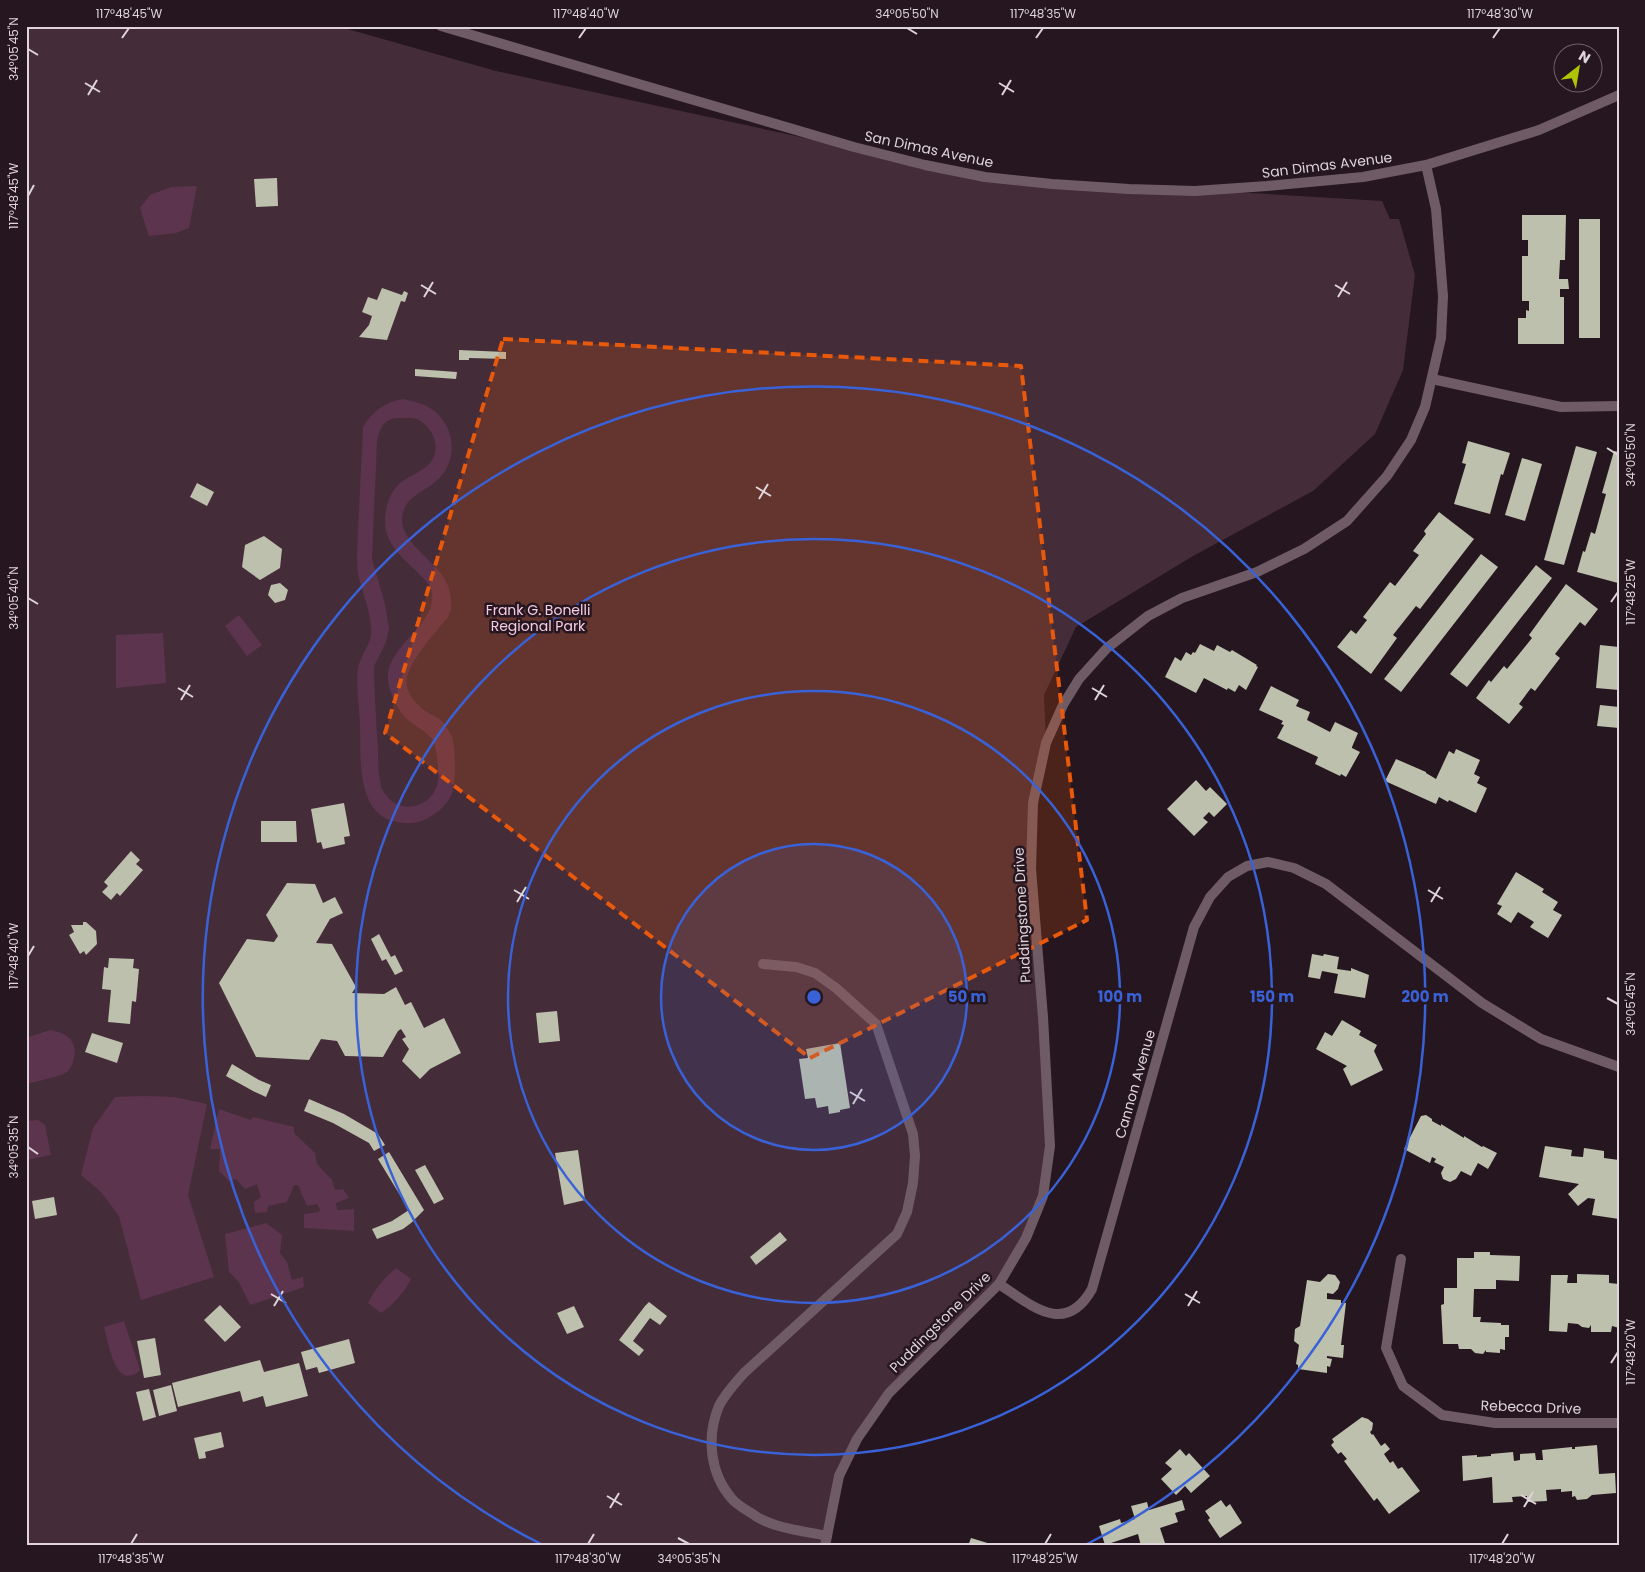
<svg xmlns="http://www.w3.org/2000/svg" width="1645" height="1572" font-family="Poppins,sans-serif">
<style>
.green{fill:#442c39}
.water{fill:#5d344d;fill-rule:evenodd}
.building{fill:#bcc0ac}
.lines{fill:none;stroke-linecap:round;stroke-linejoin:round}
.minor{stroke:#6f5b66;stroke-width:10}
.tertiary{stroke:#6f5b66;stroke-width:10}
.marked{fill:#e8590c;fill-opacity:0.2;stroke:#e8590c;stroke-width:4;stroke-dasharray:10 6;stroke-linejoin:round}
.ticks{fill:none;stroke:#ded4d9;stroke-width:2}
.ring{fill:none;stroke:#3a62d8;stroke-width:2.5}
.labels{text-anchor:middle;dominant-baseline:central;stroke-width:5;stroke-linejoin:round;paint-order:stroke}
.street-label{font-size:14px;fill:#ded4d9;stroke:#25161f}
.park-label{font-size:14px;fill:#f7cbe3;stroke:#25161f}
.centre{fill:#3a62d8;stroke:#25161f;stroke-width:2.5}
.ring-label{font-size:15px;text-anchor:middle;font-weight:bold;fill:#3a62d8;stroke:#25161f;stroke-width:5;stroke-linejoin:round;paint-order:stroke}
.neatline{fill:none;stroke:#ded4d9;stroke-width:2}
.ticks-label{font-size:12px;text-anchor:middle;fill:#ded4d9}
</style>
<rect width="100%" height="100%" fill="#25161f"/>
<path class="green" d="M 26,26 L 337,26 L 496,71 L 985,177 L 1382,201 L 1390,219 L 1399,219 L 1415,275 L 1403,370 L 1375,434 L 1313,491 L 1193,556 L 1076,627 L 1044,695 L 1046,743 L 1033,803 L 1031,869 L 1050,1146 L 1043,1196 L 999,1284 L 889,1393 L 857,1439 L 830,1514 L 825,1546 L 26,1546 Z"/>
<path class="water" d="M 197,186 L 189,228 L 176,233 L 149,236 L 140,208 L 150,195 L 171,187 Z
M 403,399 C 423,403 438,408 447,427 C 456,445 452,468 436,481 C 422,494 402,497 402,521 C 403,545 440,563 448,586 C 451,594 453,607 449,615 C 447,620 441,624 438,629 C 428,641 402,671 407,687 C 411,700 421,709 432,715 C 436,717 441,719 443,722 C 446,726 450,733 452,737 C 456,748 456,785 451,796 C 446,806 436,814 426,819 C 417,824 407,824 397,822 C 355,815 361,755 360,723 C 359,706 356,684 358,668 C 361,654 373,642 371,628 C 370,609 362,592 358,574 C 357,567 357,559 357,552 L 363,427 C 373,411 384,402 403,399 ZM 395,418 C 402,418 411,417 417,419 C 435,428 443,452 427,466 C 418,474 405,477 396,487 C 388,497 385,510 385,522 C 385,546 407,561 422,577 C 426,581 431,587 432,592 C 438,625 384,646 388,681 C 390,694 398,712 408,720 C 416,727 426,731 432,739 C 437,745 439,771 438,779 C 436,806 402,817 386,795 C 384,792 381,789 381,786 C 378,774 378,760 378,748 C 376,723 375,698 374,673 L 374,666 L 386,642 L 389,629 L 385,604 L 372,559 L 377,442 C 380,429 381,422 395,418 Z
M 239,615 L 262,645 L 247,656 L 225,626 Z
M 163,633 L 166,683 L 116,688 L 116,635 Z
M 50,1030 C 66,1033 78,1040 74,1058 C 73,1063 71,1068 67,1072 C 62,1076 34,1082 26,1084 L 26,1038 Z
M 144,1096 L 174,1097 L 207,1104 L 188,1195 L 214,1277 L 141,1300 L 119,1216 L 101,1192 L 81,1175 L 93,1128 L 115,1097 Z
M 219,1109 L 251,1120 L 253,1117 L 294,1127 L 294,1133 L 315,1153 L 317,1164 L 332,1180 L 335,1190 L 343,1189 L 349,1198 L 336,1203 L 337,1210 L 354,1209 L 354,1231 L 304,1228 L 304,1214 L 319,1212 L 320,1209 L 317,1204 L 307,1206 L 298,1185 L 294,1185 L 287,1202 L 268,1206 L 267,1212 L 255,1213 L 254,1202 L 261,1197 L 257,1184 L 245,1189 L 236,1179 L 229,1181 L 219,1171 L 220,1149 L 210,1149 Z
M 38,1120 L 45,1125 L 51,1155 L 26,1160 L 26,1121 Z
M 266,1223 L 282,1235 L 280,1253 L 287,1262 L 292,1280 L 303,1277 L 304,1287 L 250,1305 L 239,1282 L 229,1272 L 225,1234 Z
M 396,1268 L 411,1279 C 403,1294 394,1304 381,1313 L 368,1303 C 375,1289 384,1278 396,1268 Z
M 124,1321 L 140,1370 C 116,1393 108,1342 104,1327 Z"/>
<path class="building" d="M 277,178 L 278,206 L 256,207 L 254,179 Z
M 1522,215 L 1566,215 L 1565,260 L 1560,260 L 1559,279 L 1568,279 L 1569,289 L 1560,289 L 1560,297 L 1564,297 L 1564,344 L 1518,344 L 1518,318 L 1526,318 L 1526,310 L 1529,311 L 1529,301 L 1522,301 L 1522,256 L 1528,256 L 1528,240 L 1522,240 Z
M 1579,219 L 1600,219 L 1600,338 L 1579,338 Z
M 382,288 L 402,295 L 404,291 L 408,293 L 405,302 L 401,301 L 387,340 L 359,337 L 369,325 L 372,316 L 362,312 L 368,297 L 377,300 Z
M 459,350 L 506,352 L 506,359 L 469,358 L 469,360 L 459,360 Z
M 415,369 L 457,372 L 456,379 L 415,376 Z
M 1468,441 L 1510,453 L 1503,475 L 1501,474 L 1490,514 L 1454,504 L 1466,464 L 1462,463 Z
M 1576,446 L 1597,452 L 1564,565 L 1544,560 Z
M 1614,451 L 1619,452 L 1618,583 L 1577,572 L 1583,551 L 1585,552 L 1591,532 L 1595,534 L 1606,494 L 1602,493 Z
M 1522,458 L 1542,464 L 1525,521 L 1505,515 Z
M 197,483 L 214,492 L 207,506 L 190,497 Z
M 1439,512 L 1474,539 L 1420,609 L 1416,606 L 1393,635 L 1397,638 L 1371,674 L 1337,647 L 1351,630 L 1356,634 L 1367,620 L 1363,617 L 1390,582 L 1395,586 L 1419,555 L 1413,551 L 1426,534 L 1424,531 Z
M 264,536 L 282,549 L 280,568 L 260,580 L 242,567 L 245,545 Z
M 1481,554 L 1498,567 L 1401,692 L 1384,679 Z
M 1536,565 L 1552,578 L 1467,687 L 1450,674 Z
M 280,583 L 288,590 L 285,600 L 275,603 L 268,595 L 271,585 Z
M 1566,584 L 1598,609 L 1585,626 L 1580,622 L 1555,654 L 1560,658 L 1535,691 L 1531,688 L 1519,704 L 1523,707 L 1509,724 L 1476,698 L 1489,680 L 1491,682 L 1504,666 L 1507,669 L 1532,638 L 1529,635 Z
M 1200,644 L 1214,651 L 1217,645 L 1230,652 L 1232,650 L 1257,665 L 1256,666 L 1258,667 L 1246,690 L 1239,685 L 1235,692 L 1228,688 L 1227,690 L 1204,678 L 1196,693 L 1165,677 L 1175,657 L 1181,661 L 1186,652 L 1191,655 L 1193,652 L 1195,653 Z
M 1600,645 L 1619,647 L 1619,690 L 1596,688 Z
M 1271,686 L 1299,700 L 1296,706 L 1310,712 L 1307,720 L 1330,732 L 1335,722 L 1358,733 L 1352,747 L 1352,748 L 1360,752 L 1346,777 L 1341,774 L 1340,776 L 1315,764 L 1318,757 L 1277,738 L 1284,725 L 1281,724 L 1283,721 L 1259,710 Z
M 1600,705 L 1619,707 L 1619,728 L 1597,726 Z
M 1456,749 L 1480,760 L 1474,774 L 1480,777 L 1477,783 L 1487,788 L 1476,813 L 1449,800 L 1448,802 L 1439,797 L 1436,804 L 1385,781 L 1396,759 L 1426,772 L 1426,773 L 1436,779 L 1449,751 L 1454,754 Z
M 1196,780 L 1206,791 L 1210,787 L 1227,804 L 1214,817 L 1209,812 L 1203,818 L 1208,822 L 1194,836 L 1167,809 Z
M 344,803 L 350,836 L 344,837 L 345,844 L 323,849 L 321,842 L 317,843 L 311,809 Z
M 261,821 L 296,821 L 297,842 L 261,842 Z
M 131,851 L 140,860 L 136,864 L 143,870 L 120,896 L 117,893 L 111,900 L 102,892 L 108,886 L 104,882 Z
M 1516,872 L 1544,889 L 1542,892 L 1558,902 L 1553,910 L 1562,915 L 1548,938 L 1530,927 L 1534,922 L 1518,912 L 1511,923 L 1497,914 L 1502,906 L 1497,904 Z
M 287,883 L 315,884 L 323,903 L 335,897 L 343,913 L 330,919 L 316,943 L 332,944 L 356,987 L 352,993 L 384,994 L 396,987 L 405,1005 L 411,1002 L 424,1028 L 444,1018 L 461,1053 L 430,1069 L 420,1079 L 402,1061 L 409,1049 L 402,1039 L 406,1037 L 401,1029 L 398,1031 L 383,1057 L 345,1056 L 337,1041 L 321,1039 L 309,1060 L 256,1057 L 219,983 L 247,939 L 274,942 L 278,936 L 266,915 Z
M 83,922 L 86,922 L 96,931 L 97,944 L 86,955 L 84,951 L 80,954 L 69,935 L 74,932 L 71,925 L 83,925 Z
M 379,934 L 391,957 L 395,955 L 403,971 L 395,975 L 386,959 L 382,961 L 371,939 Z
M 1312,954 L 1323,956 L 1324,954 L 1339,957 L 1337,969 L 1351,971 L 1351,968 L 1369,975 L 1365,998 L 1334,993 L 1338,974 L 1322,971 L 1320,979 L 1308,977 Z
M 109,958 L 134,959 L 133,968 L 139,969 L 136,1002 L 132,1001 L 130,1024 L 108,1022 L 111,990 L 102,989 L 104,967 L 108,968 Z
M 557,1011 L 560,1041 L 539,1043 L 536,1013 Z
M 1342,1020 L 1361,1031 L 1359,1035 L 1377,1045 L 1374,1051 L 1383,1070 L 1351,1086 L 1343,1069 L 1347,1066 L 1316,1049 L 1325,1032 L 1332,1036 Z
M 92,1033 L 123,1043 L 117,1063 L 85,1052 Z
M 840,1043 L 850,1108 L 840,1110 L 840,1112 L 829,1114 L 828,1106 L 817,1108 L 815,1098 L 805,1099 L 799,1059 L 808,1058 L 806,1049 Z
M 232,1064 L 259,1080 L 271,1085 L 266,1097 L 253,1091 L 226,1076 Z
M 309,1099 L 344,1114 L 378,1134 L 385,1145 L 374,1151 L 369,1143 L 333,1123 L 304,1111 Z
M 1426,1115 L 1432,1119 L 1432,1121 L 1441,1126 L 1441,1124 L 1464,1138 L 1464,1136 L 1482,1147 L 1483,1146 L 1497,1153 L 1488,1169 L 1478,1163 L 1471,1176 L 1461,1171 L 1456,1179 L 1450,1182 L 1443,1179 L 1441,1173 L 1444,1167 L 1434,1162 L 1436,1159 L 1432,1157 L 1430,1163 L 1404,1149 L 1421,1116 Z
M 1545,1146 L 1572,1150 L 1571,1156 L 1583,1157 L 1584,1148 L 1604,1151 L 1604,1158 L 1619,1160 L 1619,1219 L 1592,1215 L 1595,1199 L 1588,1198 L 1578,1206 L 1568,1194 L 1579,1184 L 1539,1177 Z
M 578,1150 L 585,1200 L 564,1205 L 555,1153 Z
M 389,1152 L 424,1210 L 411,1223 L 403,1229 L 377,1239 L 372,1229 L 392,1221 L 409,1210 L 378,1159 Z
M 425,1165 L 444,1199 L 434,1204 L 415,1170 Z
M 54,1197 L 57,1215 L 35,1219 L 32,1201 Z
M 780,1232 L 787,1240 L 756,1265 L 750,1257 Z
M 1474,1252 L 1490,1252 L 1490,1255 L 1520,1256 L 1519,1281 L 1496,1280 L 1496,1289 L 1474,1289 L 1473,1317 L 1481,1317 L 1480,1322 L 1501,1323 L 1501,1325 L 1509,1325 L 1509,1337 L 1505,1337 L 1505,1350 L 1500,1349 L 1500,1353 L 1486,1352 L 1486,1350 L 1483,1354 L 1475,1353 L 1471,1349 L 1459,1349 L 1458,1344 L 1443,1344 L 1441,1305 L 1444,1304 L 1444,1288 L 1457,1288 L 1457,1258 L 1474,1258 Z
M 1328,1274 L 1335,1275 L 1340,1282 L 1338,1289 L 1333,1294 L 1327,1293 L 1327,1299 L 1341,1300 L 1341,1303 L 1346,1303 L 1341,1345 L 1344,1345 L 1343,1358 L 1327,1356 L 1327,1358 L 1332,1359 L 1330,1367 L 1327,1366 L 1327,1373 L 1298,1369 L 1298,1365 L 1296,1364 L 1299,1345 L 1294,1341 L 1295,1329 L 1300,1326 L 1307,1280 L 1320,1282 Z
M 1577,1274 L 1609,1275 L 1609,1283 L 1619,1284 L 1619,1328 L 1612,1326 L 1611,1332 L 1591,1332 L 1591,1325 L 1589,1328 L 1582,1327 L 1578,1324 L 1568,1323 L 1567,1332 L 1549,1331 L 1551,1275 L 1568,1275 L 1567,1283 L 1577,1283 Z
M 649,1302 L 667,1316 L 660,1325 L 650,1318 L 633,1341 L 644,1350 L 639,1356 L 619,1340 L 645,1306 Z
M 220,1305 L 241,1327 L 225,1342 L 204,1320 Z
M 574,1306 L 584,1327 L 567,1334 L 557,1313 Z
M 155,1338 L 161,1375 L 144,1378 L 137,1341 Z
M 349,1339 L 355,1363 L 319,1373 L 317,1367 L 306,1370 L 301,1352 Z
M 260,1360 L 264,1372 L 299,1363 L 308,1396 L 266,1407 L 263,1396 L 243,1402 L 240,1391 L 178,1407 L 172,1383 Z
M 171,1385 L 177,1411 L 159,1416 L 153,1390 Z
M 149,1389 L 156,1417 L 143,1421 L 136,1392 Z
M 1362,1417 L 1368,1419 L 1373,1423 L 1372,1430 L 1370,1432 L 1372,1435 L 1373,1434 L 1381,1446 L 1385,1443 L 1390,1449 L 1384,1454 L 1390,1463 L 1393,1461 L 1398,1469 L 1402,1467 L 1420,1491 L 1389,1514 L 1377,1498 L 1374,1501 L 1344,1461 L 1347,1459 L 1341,1452 L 1338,1454 L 1331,1445 L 1334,1442 L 1332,1439 Z
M 221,1432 L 224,1447 L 205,1452 L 206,1458 L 199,1459 L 194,1438 Z
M 1597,1445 L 1599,1474 L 1615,1473 L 1616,1493 L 1592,1495 L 1587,1499 L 1577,1500 L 1575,1496 L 1572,1497 L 1572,1491 L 1561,1492 L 1561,1489 L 1546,1490 L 1547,1501 L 1527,1502 L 1527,1496 L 1512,1497 L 1513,1502 L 1493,1503 L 1492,1477 L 1463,1481 L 1462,1456 L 1477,1455 L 1477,1457 L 1491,1456 L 1491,1454 L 1513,1452 L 1514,1461 L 1520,1460 L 1520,1454 L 1535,1453 L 1536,1460 L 1543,1460 L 1542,1450 L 1572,1447 L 1572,1449 L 1575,1449 L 1575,1447 Z
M 1180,1449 L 1186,1456 L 1189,1453 L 1210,1476 L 1191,1493 L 1185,1486 L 1176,1495 L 1161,1479 L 1172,1469 L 1165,1463 Z
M 1182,1500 L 1185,1510 L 1175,1513 L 1178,1522 L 1160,1528 L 1165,1543 L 1155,1546 L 1141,1546 L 1138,1534 L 1105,1545 L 1099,1526 L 1120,1519 L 1121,1523 L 1135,1519 L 1131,1506 L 1147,1502 L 1149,1510 Z
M 1221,1500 L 1226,1507 L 1230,1504 L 1242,1523 L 1220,1538 L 1208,1520 L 1210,1518 L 1205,1511 Z
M 971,1538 L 994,1545 L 994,1546 L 968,1546 Z"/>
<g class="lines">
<path class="minor" d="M 1432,379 L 1561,407 L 1619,406
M 763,964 L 796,967 L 815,973 L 836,988 L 876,1024 L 913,1134 L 915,1156 L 913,1183 L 907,1212 L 897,1234 L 744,1373 C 735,1383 725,1394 719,1406 C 706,1437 710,1474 732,1499 C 738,1506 750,1512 757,1517 C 778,1529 804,1531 827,1536
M 1401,1259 L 1386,1348 L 1403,1386 L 1442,1415 L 1495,1423 L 1619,1423
M 999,1284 C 1031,1305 1065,1337 1092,1289 L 1194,927 L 1210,897 L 1228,877 L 1247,866 L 1268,862 L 1294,868 L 1326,884 L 1482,1003 L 1541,1039 L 1619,1067"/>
<path class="tertiary" d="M 441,26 L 854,147 L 925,165 L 985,177 L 1052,184 L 1129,189 L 1195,191 L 1267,186 L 1363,177 L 1426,165 L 1539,130 L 1619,95
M 825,1546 L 839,1476 L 857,1439 L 889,1393 L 999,1284 L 1026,1238 L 1043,1196 L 1050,1146 L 1043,1017 L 1031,869 L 1033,803 L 1046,743 L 1063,705 L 1079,679 L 1107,648 L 1148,616 L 1182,598 L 1257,572 L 1304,549 L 1347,521 L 1387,476 L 1411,440 L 1425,407 L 1441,338 L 1443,296 L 1436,209 L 1426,165"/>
</g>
<path class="marked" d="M 503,339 L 1021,366 L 1087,920 L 810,1058 L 385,733 Z"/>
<path class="ticks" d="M 907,28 L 917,34M 122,38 L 129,28M 579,38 L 586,28M 1036,38 L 1043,28M 1493,38 L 1500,28M 28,49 L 38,55M 85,83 L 100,92M 999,83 L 1014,92M 88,95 L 97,80M 1002,95 L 1011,80M 28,196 L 34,185M 421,285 L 436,294M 1335,285 L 1350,294M 424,297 L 433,282M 1338,297 L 1347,282M 1607,448 L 1618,455M 756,487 L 771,496M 759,499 L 768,484M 28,598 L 38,604M 1611,602 L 1618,592M 178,688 L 193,697M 1092,688 L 1107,697M 181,700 L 190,685M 1095,700 L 1104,685M 514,890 L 529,899M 1428,890 L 1443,899M 517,902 L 526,887M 1431,902 L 1440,887M 28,956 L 34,946M 1607,998 L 1618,1004M 850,1092 L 865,1101M 853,1104 L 862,1089M 28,1147 L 38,1154M 271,1294 L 286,1303M 1185,1294 L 1200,1303M 274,1306 L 283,1291M 1188,1306 L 1197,1291M 1611,1363 L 1618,1352M 1521,1495 L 1536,1504M 607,1496 L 622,1505M 1524,1507 L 1533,1492M 610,1508 L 619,1493M 678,1538 L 689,1544M 131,1544 L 137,1534M 588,1544 L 594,1534M 1045,1544 L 1051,1534M 1502,1544 L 1508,1534"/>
<circle cx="814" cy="997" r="153" fill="#3a62d8" fill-opacity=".12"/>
<g class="ring">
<circle cx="814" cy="997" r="153"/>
<circle cx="814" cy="997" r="306"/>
<circle cx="814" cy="997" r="458"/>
<path d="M541 1544A611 611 0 1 1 1087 1544"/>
</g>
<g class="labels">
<g class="street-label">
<text transform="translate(929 149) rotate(12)">San Dimas Avenue</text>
<text transform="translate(1327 165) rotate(-7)">San Dimas Avenue</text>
<text transform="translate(1022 915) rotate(-93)">Puddingstone Drive</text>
<text transform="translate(1135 1084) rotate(-74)">Cannon Avenue</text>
<text transform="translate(940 1322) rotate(-45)">Puddingstone Drive</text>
<text transform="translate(1531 1407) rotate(2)">Rebecca Drive</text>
</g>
<g class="park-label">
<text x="538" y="610">Frank G. Bonelli<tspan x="538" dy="16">Regional Park</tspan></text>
</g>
</g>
<circle cx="814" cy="997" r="8" class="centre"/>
<g class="ring-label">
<text x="967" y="1002">50 m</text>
<text x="1120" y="1002">100 m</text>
<text x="1272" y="1002">150 m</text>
<text x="1425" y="1002">200 m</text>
</g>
<rect width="1645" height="1572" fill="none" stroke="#25161f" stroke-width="55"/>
<g transform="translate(1578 68) rotate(31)"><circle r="24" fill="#25161f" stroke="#6f6269"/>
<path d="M0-4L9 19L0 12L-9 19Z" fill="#afc504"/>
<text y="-8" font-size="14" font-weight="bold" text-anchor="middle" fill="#ded4d9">N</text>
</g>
<rect x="28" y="28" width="1590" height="1516" class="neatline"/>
<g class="ticks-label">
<text x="129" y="18">117°48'45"W</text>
<text x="586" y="18">117°48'40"W</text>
<text x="907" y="18">34°05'50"N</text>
<text x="1043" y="18">117°48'35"W</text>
<text x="1500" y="18">117°48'30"W</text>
<text transform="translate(14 49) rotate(-90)" y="4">34°05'45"N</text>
<text transform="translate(14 196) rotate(-90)" y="4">117°48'45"W</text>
<text transform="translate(1631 455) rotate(-90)" y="4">34°05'50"N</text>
<text transform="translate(1631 592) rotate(-90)" y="4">117°48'25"W</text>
<text transform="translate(14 598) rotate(-90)" y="4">34°05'40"N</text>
<text transform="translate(14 956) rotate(-90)" y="4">117°48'40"W</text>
<text transform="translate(1631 1004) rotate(-90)" y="4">34°05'45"N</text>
<text transform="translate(14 1147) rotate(-90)" y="4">34°05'35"N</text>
<text transform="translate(1631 1352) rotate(-90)" y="4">117°48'20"W</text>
<text x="131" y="1563">117°48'35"W</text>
<text x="588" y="1563">117°48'30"W</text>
<text x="689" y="1563">34°05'35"N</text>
<text x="1045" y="1563">117°48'25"W</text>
<text x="1502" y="1563">117°48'20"W</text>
</g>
</svg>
